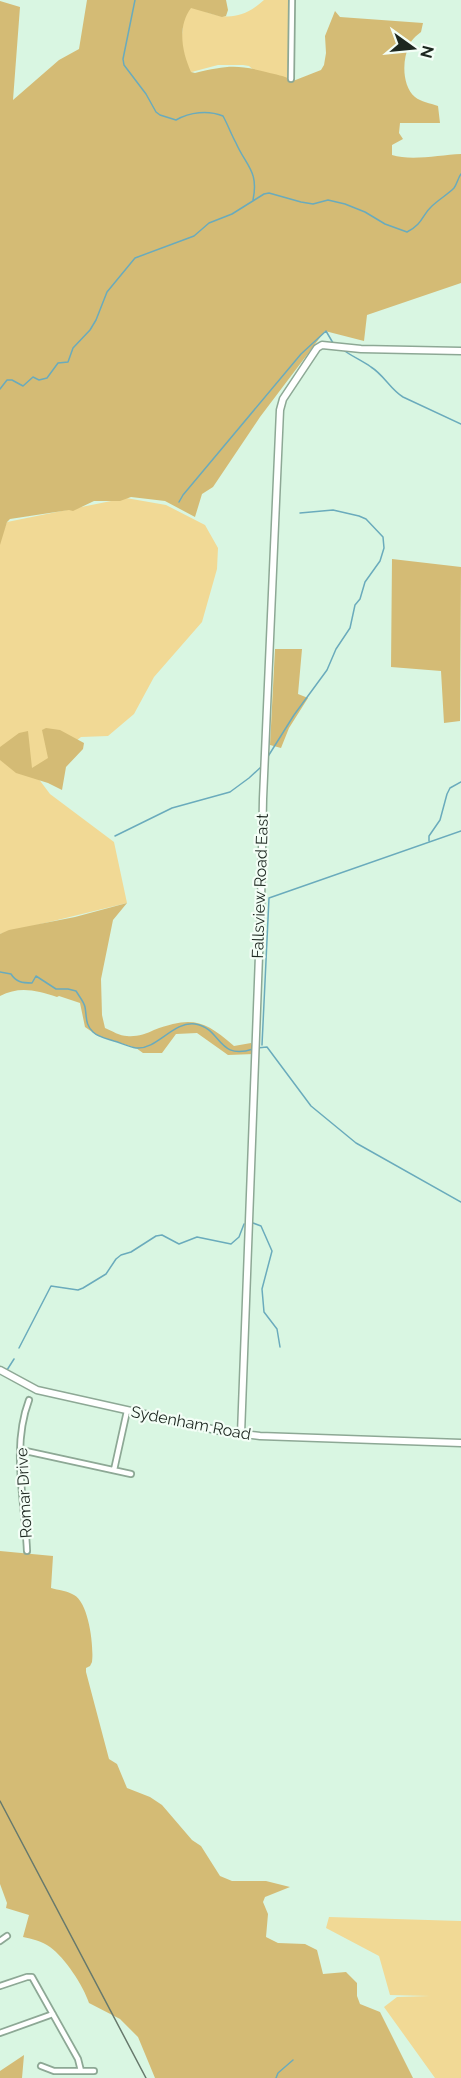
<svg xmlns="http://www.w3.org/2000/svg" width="461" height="2078" font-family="Raleway,sans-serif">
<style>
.green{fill:#f1d995}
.forest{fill:#d4bb75}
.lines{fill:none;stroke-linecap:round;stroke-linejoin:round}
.stream{stroke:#6aabbc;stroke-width:1.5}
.street-casing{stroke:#8da895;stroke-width:8}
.secondary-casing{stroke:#8da895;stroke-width:9}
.street{stroke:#fff;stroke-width:4.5}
.secondary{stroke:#fff;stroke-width:6}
.rail{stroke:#67796c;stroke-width:1.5}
.labels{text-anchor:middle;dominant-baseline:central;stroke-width:4.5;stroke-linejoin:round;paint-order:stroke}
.street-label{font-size:16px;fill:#1d2720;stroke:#f3fef6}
</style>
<rect width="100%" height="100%" fill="#d9f6e2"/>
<path class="green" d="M 264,0 L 289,0 L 290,83 L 263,78 L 249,66 L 243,65 L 218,65 L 184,74 L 179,68 L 185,2 C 215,18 237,25 264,0 Z
M 126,498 L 166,505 L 205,525 L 218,548 L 217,569 L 202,622 L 154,677 L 134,714 L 108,736 L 81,737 L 35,774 L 50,794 L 114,842 L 127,903 L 0,934 L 0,539 L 7,522 Z
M 329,1917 L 461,1921 L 461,2078 L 435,2078 L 384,2007 L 397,1997 L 430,1996 L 390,1995 L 379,1956 L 326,1928 Z"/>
<path class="forest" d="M 87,0 L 226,0 L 228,10 L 226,16 L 222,17 L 191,8 C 177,27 182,52 191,72 L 195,73 C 225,66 236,64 266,72 C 276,75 284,75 293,81 L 321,70 L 324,65 L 326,53 L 325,36 L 335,11 L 340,17 L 423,23 L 421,32 C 416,36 411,40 409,46 C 402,60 402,86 415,97 C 421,102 430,103 438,106 L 440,123 L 400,123 L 399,133 L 403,139 L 392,145 L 392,155 C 411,161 440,155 461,154 L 461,283 L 367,315 L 364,341 L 325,331 L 260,417 L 213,487 L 202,494 L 195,517 L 165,501 L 131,497 L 120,501 L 94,501 L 73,511 L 69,510 L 10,519 L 7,522 L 0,545 L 0,1 L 20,7 L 13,100 L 59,60 L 79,49 Z
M 392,559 L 461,567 L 460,721 L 444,723 L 441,671 L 391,667 Z
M 275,649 L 302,649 L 298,694 L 308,698 L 289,728 L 281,748 L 270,745 Z
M 46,728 L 60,730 L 84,743 L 83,749 L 66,767 L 62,790 L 48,783 L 16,773 L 0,760 L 0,747 L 19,733 L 28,731 L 32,768 L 48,758 L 42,730 Z
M 127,903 L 113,920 L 101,979 L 102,1015 L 105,1028 C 112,1031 120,1036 127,1036 C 136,1037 146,1034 154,1030 C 192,1016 204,1020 234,1046 L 251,1043 L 254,1054 L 228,1055 L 197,1033 L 176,1034 L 162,1053 L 143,1053 L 136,1048 L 98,1036 L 85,1027 L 80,1003 L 59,996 L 57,997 C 36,990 19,986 0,996 L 0,934 L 9,930 L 75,917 Z
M 0,1551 L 53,1556 L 51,1588 C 58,1590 68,1591 74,1595 C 89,1603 94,1647 92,1662 L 90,1666 L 86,1668 L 86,1672 L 109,1759 L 117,1764 L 127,1788 L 150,1797 L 162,1805 L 192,1840 L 201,1846 L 220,1876 L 232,1881 L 266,1881 L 290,1887 L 265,1897 L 263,1902 L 268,1914 L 266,1937 L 278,1943 L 305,1944 L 317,1950 L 323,1974 L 346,1972 L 357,1983 L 357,1996 L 360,2004 L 380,2012 L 413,2078 L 155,2078 L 138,2037 L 120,2019 L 89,2003 C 83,1985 65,1958 50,1947 C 42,1941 32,1939 23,1937 L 29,1915 L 6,1908 L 7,1903 L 0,1884 Z
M 24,2055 L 22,2078 L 0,2078 L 0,2071 Z"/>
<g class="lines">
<path class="stream" d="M 135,0 L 123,59 L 124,65 L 146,94 L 156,112 L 160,115 L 176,120 C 190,112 208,110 223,116 C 228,125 231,134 236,143 C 246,166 259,171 253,200
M 342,349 C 351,356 361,360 371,367 C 384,375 390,389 403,397 L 461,424
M 0,389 L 7,380 L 12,380 L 23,386 L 33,377 L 39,380 L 47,378 L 58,363 L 68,362 L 73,348 L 90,330 L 96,320 L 107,292 L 135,258 L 194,236 L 209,223 L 232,214 L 264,194 L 269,193 L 301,202 L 313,204 L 328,200 L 345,204 L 365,212 L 385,224 L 407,232 C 423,224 422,215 431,207 C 438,200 447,195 454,188 C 457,184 458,178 461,174
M 179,502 L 183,495 L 301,354 L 326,331 L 333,343
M 267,758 L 294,715 L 327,670 L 336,649 L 350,628 L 355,605 L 360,599 L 365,582 L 380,561 L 384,548 L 383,537 L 366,519 L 359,516 L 333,510 L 300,513
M 115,836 L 172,808 L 230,792 L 249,778 L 261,767
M 429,841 L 429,836 L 440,820 L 447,794 L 450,788 L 461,782
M 0,972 L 11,974 C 16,982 22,983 32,983 L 36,976 L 56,989 L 68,989 L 76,991 C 79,996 84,1002 85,1007 C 87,1018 85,1024 93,1032 C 98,1037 108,1039 114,1041 C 121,1043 129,1047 136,1048 C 157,1050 173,1021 195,1024 C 222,1028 217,1061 253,1049
M 262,1045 L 269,898 L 461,831
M 257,1048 L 267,1047 L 311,1106 L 356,1143 L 461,1202
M 253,1223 L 261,1226 L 272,1251 L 262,1289 L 264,1312 L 277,1329 L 280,1347
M 19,1348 L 51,1286 L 78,1290 L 83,1288 L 106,1274 L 116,1259 L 121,1255 L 131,1252 L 156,1236 L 162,1235 L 179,1244 L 197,1237 L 231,1244 L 239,1237 L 244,1224
M 7,1370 L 14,1359
M 276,2078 L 278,2073 L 293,2060"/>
<defs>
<path id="street" d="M 291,79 L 292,0
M 21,1450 L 131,1474
M 114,1470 L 127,1411
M 27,1551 C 25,1501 11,1448 29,1400
M 0,1941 L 7,1936
M 0,1986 L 27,1977 L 32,1977 L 78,2059 L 81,2071
M 0,2033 L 53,2014
M 41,2066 L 54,2071 L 94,2071"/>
<path id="secondary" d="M 0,1370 L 37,1390 L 225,1432 L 260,1436 L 461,1443
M 241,1434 L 261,902 L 263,799 L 280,410 L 283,399 L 317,348 L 322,345 L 361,349 L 461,351"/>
</defs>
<use href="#street" class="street-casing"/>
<use href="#secondary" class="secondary-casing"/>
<use href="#street" class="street"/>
<use href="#secondary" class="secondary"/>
<path class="rail" d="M 0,1801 L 146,2078"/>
</g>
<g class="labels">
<g class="street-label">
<text transform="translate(260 886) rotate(-88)">Fallsview Road East</text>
<text transform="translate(191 1423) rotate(11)">Sydenham Road</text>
<text transform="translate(24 1493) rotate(-93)">Romar Drive</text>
</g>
</g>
<g transform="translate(413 48) rotate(105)" stroke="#f3fef6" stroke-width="4.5" paint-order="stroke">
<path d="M0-4.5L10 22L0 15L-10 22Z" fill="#1d2720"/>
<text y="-9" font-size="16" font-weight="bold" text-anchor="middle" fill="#1d2720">N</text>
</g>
</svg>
